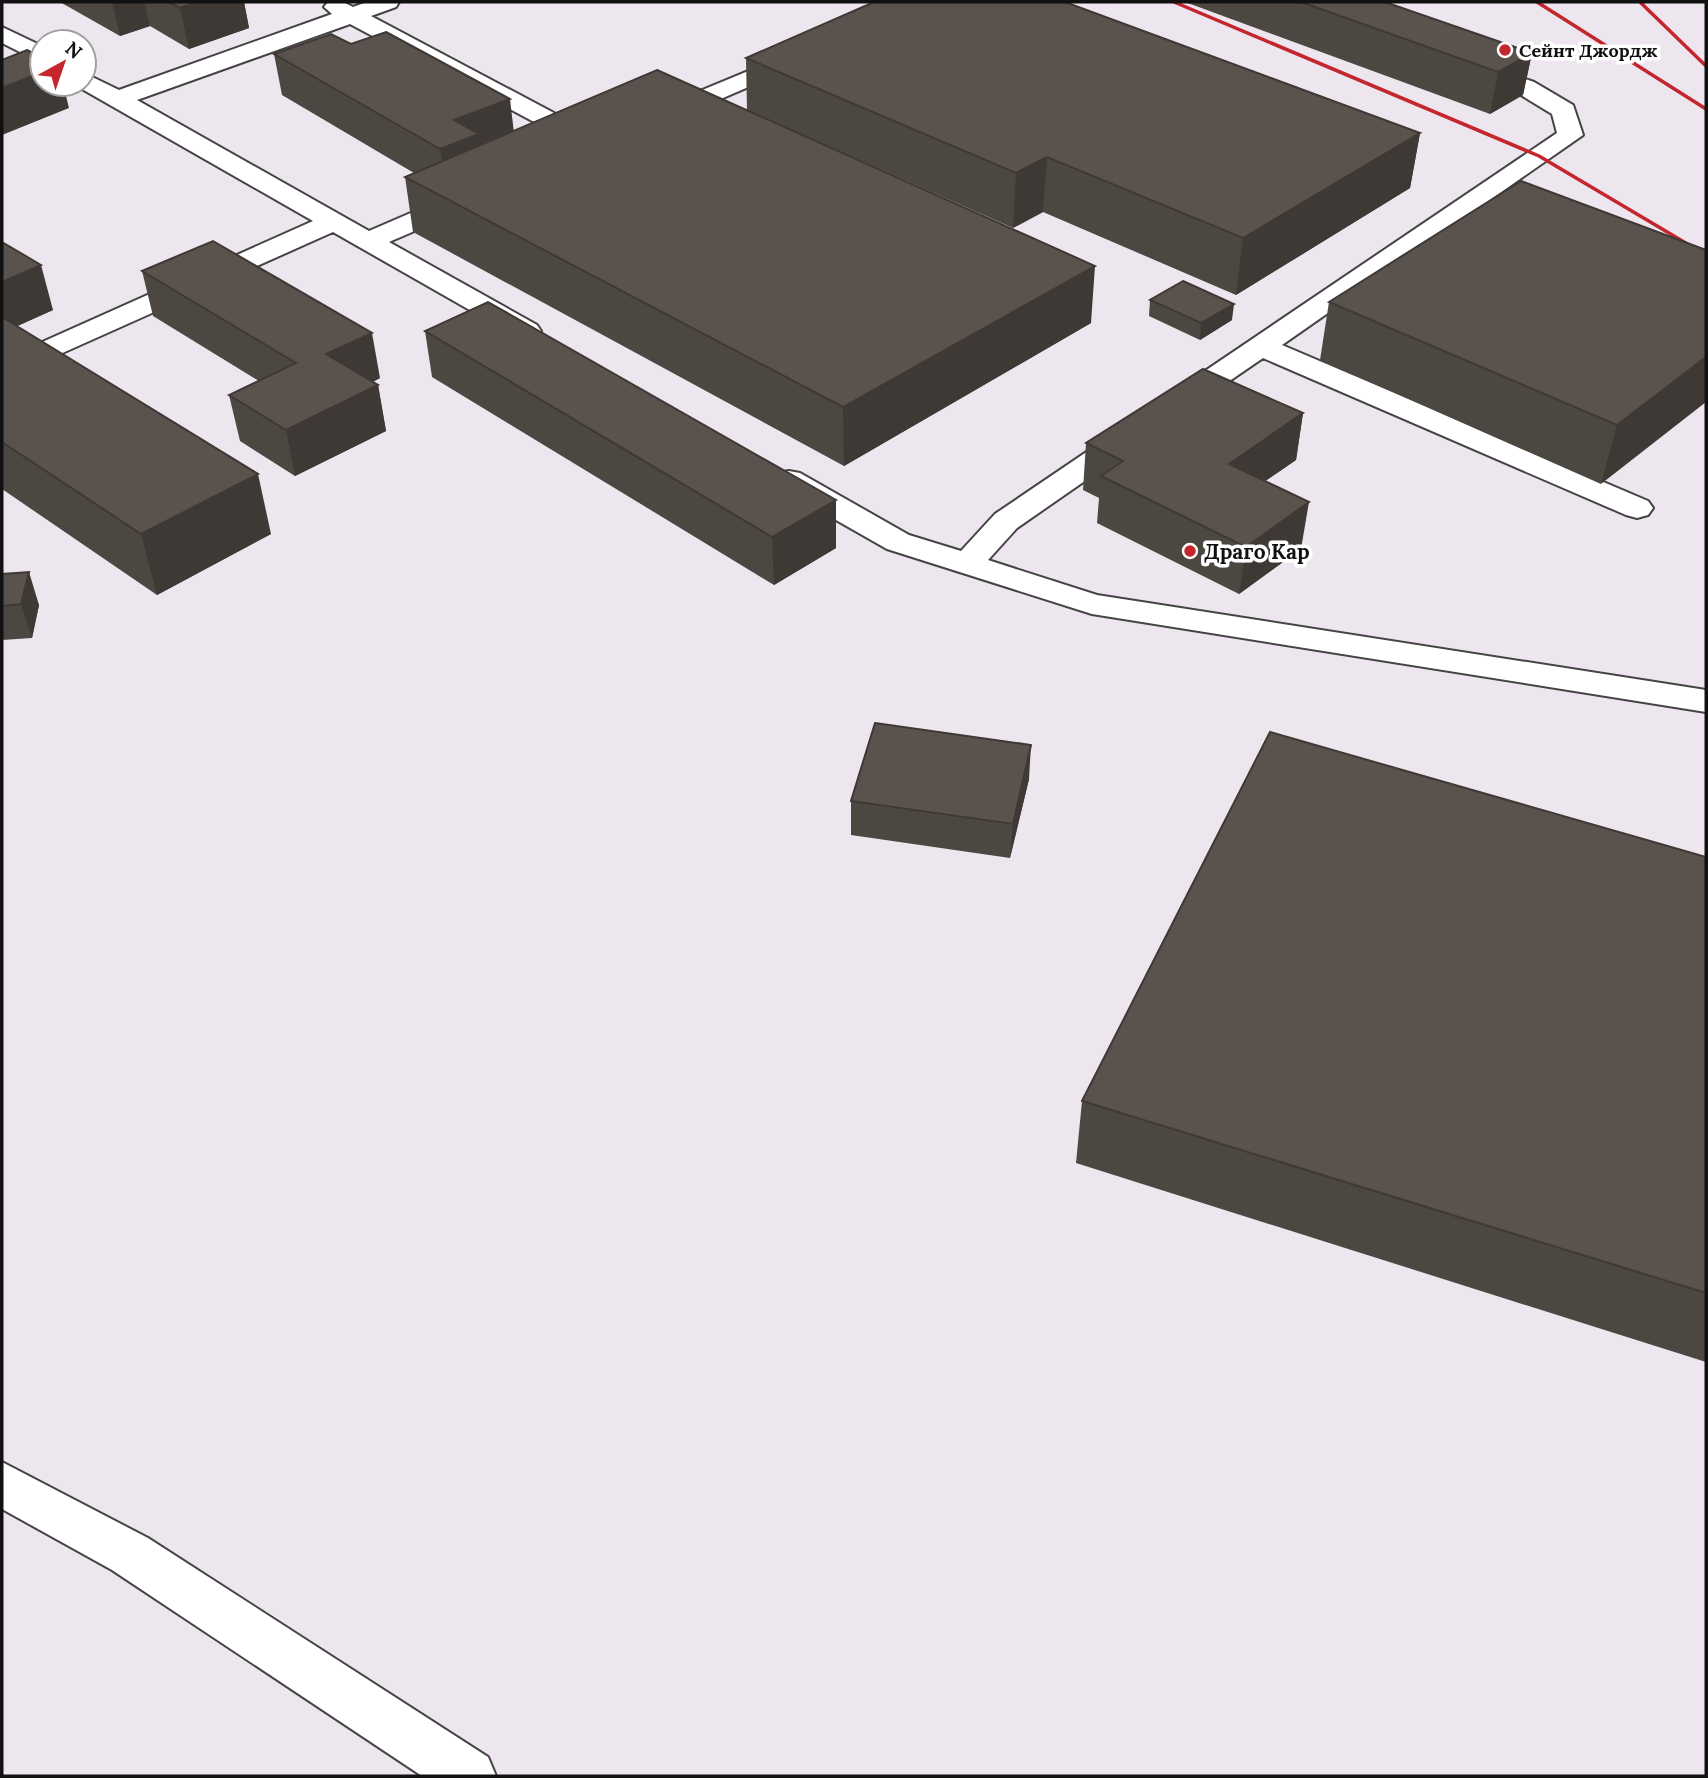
<svg xmlns="http://www.w3.org/2000/svg" width="1708" height="1778" font-family="Lora,serif">
<style>
.industrial{fill:#eee6ef;fill-rule:evenodd}
.lines{fill:none;stroke-linecap:round;stroke-linejoin:round}
.minor-casing{stroke:#444;stroke-width:4}
.minor{fill:#fff;fill-rule:evenodd}
.rail{stroke:#c4262e;stroke-width:3.5}
.wall{fill:#4d4742}
.shaded-wall{fill:#3f3936}
.building{fill:#5a524d;stroke:#3f3936;stroke-width:2}
.poi-dot{fill:#c4262e;stroke:#fff;stroke-width:2.5}
.labels{text-anchor:middle;dominant-baseline:central;stroke-width:7;stroke-linejoin:round;paint-order:stroke}
.far-poi-label{font-size:18px;font-weight:bold;fill:#111;stroke:#fff;text-anchor:start}
.poi-label{font-size:21px;font-weight:bold;fill:#111;stroke:#fff;text-anchor:start}
</style>
<rect width="100%" height="100%" fill="#fffdf5"/>
<path class="industrial" d="M 2,2 L 1706,2 L 1706,1776 L 2,1776 ZM 42,42 L 84,42 L 84,84 L 42,84 Z"/>
<g class="lines">
<defs>
<path id="minor" d="M 328,2 L 343,2 L 353,7 L 367,2 L 399,2 L 396,7 L 371,16 L 554,113 L 557,118 L 554,123 L 536,123 L 350,24 L 137,100 L 369,231 L 450,196 L 468,196 L 472,202 L 468,208 L 389,242 L 537,325 L 541,331 L 537,337 L 527,340 L 517,337 L 333,232 L 2,380 L 2,360 L 313,221 L 75,85 L 84,84 L 84,73 L 119,90 L 332,14 L 324,7 Z
M 2,27 L 42,46 L 42,63 L 2,43 Z
M 794,52 L 802,54 L 806,59 L 802,64 L 672,120 L 654,120 L 651,115 L 654,110 Z
M 1475,62 L 1534,82 L 1573,105 L 1583,135 L 1282,345 L 1648,501 L 1653,508 L 1648,515 L 1637,518 L 1626,515 L 1263,358 L 1187,410 L 1176,413 L 1165,410 L 1161,404 L 1165,398 L 1557,133 L 1552,114 L 1516,92 L 1466,74 L 1463,69 L 1466,64 Z
M 1127,429 L 1138,432 L 1142,438 L 1138,444 L 1017,528 L 988,560 L 1097,595 L 1706,690 L 1706,712 L 1092,614 L 887,549 L 778,487 L 773,480 L 778,473 L 789,471 L 800,473 L 909,535 L 961,551 L 995,514 L 1116,432 Z
M 2,1462 L 148,1538 L 488,1757 L 496,1776 L 422,1776 L 112,1570 L 2,1509 Z"/>
</defs>
<use href="#minor" class="minor-casing"/>
<use href="#minor" class="minor"/>
<path class="rail" d="M 1174,2 L 1539,156 L 1706,255
M 1537,2 L 1706,109
M 1640,2 L 1706,66"/>
</g>
<path class="wall" d="M 60,2 L 244,2 L 249,28 L 189,49 L 150,26 L 120,36 Z
M 1185,2 L 1385,2 L 1532,53 L 1523,95 L 1490,114 Z
M 274,54 L 514,131 L 747,111 L 746,58 L 1420,133 L 1410,188 L 1236,295 L 1043,212 L 1013,228 L 848,155 L 1091,323 L 844,466 L 413,232 L 405,177 L 414,173 L 282,95 Z
M 2,242 L 53,310 L 17,326 L 271,534 L 157,595 L 2,489 Z
M 1706,250 L 1601,484 L 1320,360 L 1329,302 Z
M 142,271 L 380,378 L 373,382 L 378,385 L 386,431 L 295,476 L 240,441 L 229,395 L 259,381 L 153,316 Z
M 1150,300 L 1232,320 L 1200,340 L 1149,316 Z
M 425,331 L 836,548 L 774,585 L 432,377 Z
M 1303,413 L 1296,460 L 1265,481 L 1301,549 L 1239,594 L 1097,523 L 1099,498 L 1083,490 L 1086,443 Z
M 2,574 L 39,605 L 32,638 L 2,640 Z
M 1029,779 L 1010,858 L 851,835 L 851,801 Z
M 1706,857 L 1706,1362 L 1076,1163 L 1082,1101 Z"/>
<path class="shaded-wall" d="M 112,2 L 144,2 L 150,26 L 120,36 Z
M 198,2 L 244,2 L 249,28 L 189,49 L 180,8 Z
M 1532,53 L 1523,95 L 1490,114 L 1498,72 Z
M 42,72 L 42,84 L 63,84 L 69,108 L 2,135 L 2,88 Z
M 510,99 L 515,142 L 446,192 L 440,149 L 454,120 Z
M 1420,133 L 1410,188 L 1236,295 L 1243,238 Z
M 1047,157 L 1043,212 L 1013,228 L 1016,173 Z
M 41,265 L 53,310 L 2,333 L 2,282 Z
M 1095,266 L 1091,323 L 844,466 L 843,407 Z
M 1234,304 L 1232,320 L 1200,340 L 1201,323 Z
M 372,333 L 380,378 L 334,400 L 326,354 Z
M 1706,357 L 1706,402 L 1601,484 L 1617,425 Z
M 378,385 L 386,431 L 295,476 L 286,430 Z
M 1303,413 L 1296,460 L 1222,511 L 1229,464 Z
M 258,474 L 271,534 L 157,595 L 141,534 Z
M 836,500 L 836,548 L 774,585 L 772,537 Z
M 1309,502 L 1301,549 L 1239,594 L 1246,547 Z
M 29,572 L 39,605 L 32,638 L 21,604 Z
M 1031,745 L 1029,779 L 1010,858 L 1013,824 Z"/>
<path class="building" d="M 169,2 L 198,2 L 180,8 Z
M 874,2 L 1065,2 L 1420,133 L 1243,238 L 1047,157 L 1016,173 L 746,58 Z
M 1301,2 L 1385,2 L 1532,53 L 1498,72 Z
M 386,32 L 510,99 L 454,120 L 479,134 L 440,149 L 274,54 L 331,34 L 351,44 Z
M 27,50 L 42,58 L 42,72 L 2,88 L 2,60 Z
M 657,70 L 1095,266 L 843,407 L 405,177 Z
M 1521,181 L 1706,250 L 1706,357 L 1617,425 L 1329,302 Z
M 213,241 L 372,333 L 326,354 L 378,385 L 286,430 L 229,395 L 296,363 L 142,271 Z
M 2,242 L 41,265 L 2,282 Z
M 1183,281 L 1234,304 L 1201,323 L 1150,300 Z
M 488,302 L 836,500 L 772,537 L 425,331 Z
M 2,318 L 2,317 L 258,474 L 141,534 L 2,442 Z
M 1203,369 L 1303,413 L 1229,464 L 1309,502 L 1246,547 L 1101,476 L 1123,461 L 1086,443 Z
M 29,572 L 21,604 L 2,606 L 2,574 Z
M 875,723 L 1031,745 L 1013,824 L 851,801 Z
M 1270,732 L 1706,857 L 1706,1293 L 1082,1101 Z"/>
<g class="poi-dot">
<circle cx="1505" cy="50" r="7"/>
<circle cx="1190" cy="551" r="7"/>
</g>
<g class="labels">
<g class="far-poi-label">
<text x="1519" y="50">Сейнт Джордж</text>
</g>
<g class="poi-label">
<text x="1204" y="551">Драго Кар</text>
</g>
</g>
<rect width="1708" height="1778" fill="none" stroke="#111111" stroke-width="7"/>
<g transform="translate(63 63) rotate(40)"><circle r="33" fill="#ffffff" stroke="#a0a0a0" stroke-width="2"/>
<path d="M0-5L12 26L0 18L-12 26Z" fill="#c4262e"/>
<text y="-10" font-size="19" font-weight="bold" text-anchor="middle" fill="#111111">N</text>
</g>
</svg>
